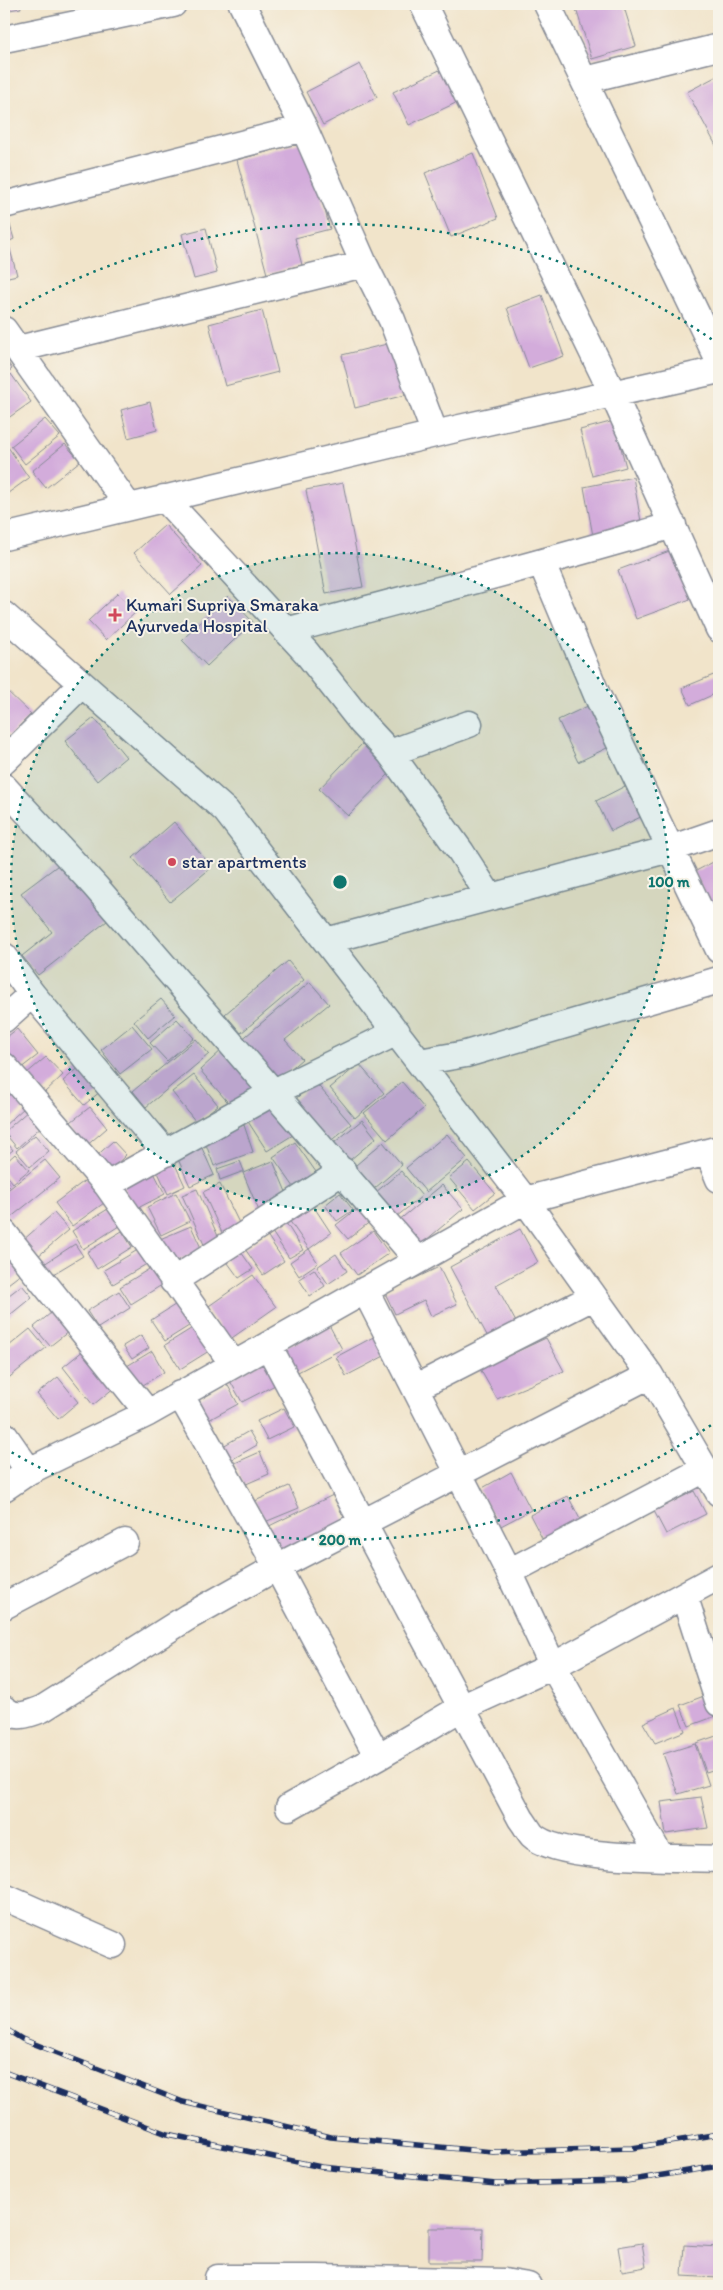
<svg xmlns="http://www.w3.org/2000/svg" width="723" height="2290" font-family="Itim,sans-serif">
<style>
.building{fill:#d3acdb}
.lines{fill:none;stroke-linecap:round;stroke-linejoin:round}
.street-casing{stroke:#868a94;stroke-width:29}
.street{stroke:#fff;stroke-width:26}
.rail-casing{stroke:#1b2f5e;stroke-width:5.5}
.rail{stroke:#f7f3e8;stroke-width:4;stroke-dasharray:11;stroke-linecap:butt}
.ring{fill:none;stroke:#0f766e;stroke-width:2.5;stroke-dasharray:2.5 5}
.poi-dot{fill:#d1495b;stroke:#f7f3e8;stroke-width:2}
.labels{text-anchor:middle;dominant-baseline:central;stroke-width:4;stroke-linejoin:round;paint-order:stroke}
.poi-label{font-size:18px;fill:#1b2f5e;stroke:#f7f3e8;text-anchor:start}
.centre{fill:#0f766e;stroke:#f7f3e8;stroke-width:2.5}
.ring-label{font-size:15px;text-anchor:middle;font-weight:bold;fill:#0f766e;stroke:#f7f3e8;stroke-width:4;stroke-linejoin:round;paint-order:stroke}
</style>
<rect width="100%" height="100%" fill="#f7f3e8"/>
<filter id="ink" filterUnits="userSpaceOnUse"><feTurbulence type="fractalNoise" baseFrequency=".02" numOctaves="2"/><feDisplacementMap in="SourceGraphic" scale="10" xChannelSelector="R" yChannelSelector="G"/><feConvolveMatrix kernelMatrix="1 2 1 2 8 2 1 2 1" color-interpolation-filters="sRGB"/></filter>
<filter id="wash" filterUnits="userSpaceOnUse"><feTurbulence type="fractalNoise" baseFrequency=".0096" numOctaves="4" result="noise"/><feDisplacementMap in="SourceGraphic" scale="20" xChannelSelector="R" yChannelSelector="G"/><feGaussianBlur stdDeviation="1.12" result="paint"/><feColorMatrix in="noise" values="0 0 0 0 0 0 0 0 0 0 0 0 0 0 0 0 0 1.4 0 .05"/><feComposite in="paint" operator="in"/></filter>
<g filter="url(#wash)">
<rect width="100%" height="100%" fill="#f1e4ca"/>
<g id="blocks">
<path class="building" d="M 4,4 L 20,4 L 21,8 L 4,11 Z
M 594,4 L 623,4 L 636,46 L 592,59 L 576,9 Z
M 360,64 L 377,97 L 323,125 L 306,92 Z
M 446,67 L 462,100 L 409,125 L 393,92 Z
M 719,75 L 719,151 L 687,92 Z
M 306,141 L 330,229 L 295,238 L 302,265 L 267,274 L 237,160 Z
M 473,153 L 498,218 L 451,237 L 425,173 Z
M 7,215 L 14,239 L 8,242 L 17,275 L 4,278 L 4,216 Z
M 206,228 L 217,273 L 194,279 L 182,234 Z
M 719,290 L 719,304 L 714,292 Z
M 542,295 L 564,356 L 529,368 L 507,308 Z
M 262,310 L 278,372 L 225,386 L 209,324 Z
M 391,343 L 405,395 L 355,408 L 342,355 Z
M 4,357 L 12,369 L 4,375 Z
M 11,374 L 31,402 L 4,421 L 4,380 Z
M 150,402 L 157,430 L 128,438 L 121,410 Z
M 45,419 L 60,436 L 25,464 L 11,446 Z
M 614,421 L 626,467 L 592,476 L 580,430 Z
M 4,441 L 29,478 L 4,496 Z
M 65,444 L 80,461 L 46,488 L 32,471 Z
M 633,477 L 642,527 L 593,536 L 584,487 Z
M 343,483 L 363,587 L 326,594 L 306,490 Z
M 165,525 L 202,566 L 171,594 L 134,553 Z
M 675,549 L 693,598 L 636,619 L 618,570 Z
M 118,593 L 136,612 L 106,640 L 88,621 Z
M 228,596 L 253,622 L 207,666 L 182,640 Z
M 716,674 L 719,683 L 719,692 L 690,705 L 682,688 Z
M 4,688 L 31,714 L 10,736 L 4,730 Z
M 590,705 L 611,746 L 578,762 L 558,720 Z
M 94,718 L 126,757 L 97,781 L 65,741 Z
M 362,744 L 391,772 L 348,816 L 319,789 Z
M 629,784 L 645,815 L 611,831 L 596,801 Z
M 174,822 L 212,867 L 170,902 L 133,858 Z
M 719,859 L 719,916 L 716,917 L 694,872 Z
M 61,863 L 107,921 L 38,975 L 22,956 L 52,932 L 21,893 Z
M 288,961 L 304,980 L 241,1033 L 225,1014 Z
M 310,982 L 329,1004 L 285,1040 L 302,1059 L 275,1082 L 240,1041 Z
M 161,999 L 175,1015 L 148,1038 L 134,1021 Z
M 177,1019 L 194,1038 L 167,1061 L 150,1043 Z
M 132,1025 L 152,1049 L 120,1074 L 101,1050 Z
M 17,1029 L 38,1055 L 16,1072 L 4,1057 L 4,1039 Z
M 196,1039 L 209,1054 L 146,1107 L 133,1091 Z
M 223,1049 L 256,1086 L 232,1107 L 200,1070 Z
M 46,1057 L 63,1075 L 44,1093 L 26,1074 Z
M 359,1064 L 384,1093 L 355,1118 L 330,1088 Z
M 81,1066 L 101,1091 L 84,1105 L 63,1081 Z
M 194,1075 L 218,1105 L 196,1122 L 172,1092 Z
M 315,1082 L 351,1124 L 327,1144 L 292,1102 Z
M 402,1082 L 424,1108 L 387,1140 L 364,1113 Z
M 10,1092 L 24,1108 L 4,1126 L 4,1098 Z
M 273,1103 L 293,1135 L 267,1151 L 247,1120 Z
M 90,1107 L 107,1128 L 85,1147 L 67,1125 Z
M 29,1110 L 43,1125 L 17,1148 L 4,1132 Z
M 362,1120 L 376,1138 L 344,1165 L 329,1147 Z
M 244,1125 L 253,1152 L 214,1166 L 204,1139 Z
M 447,1134 L 467,1158 L 426,1192 L 406,1168 Z
M 35,1135 L 49,1151 L 30,1167 L 16,1151 Z
M 4,1139 L 13,1150 L 4,1157 Z
M 113,1141 L 126,1155 L 105,1175 L 91,1161 Z
M 295,1142 L 316,1172 L 294,1187 L 273,1157 Z
M 383,1142 L 402,1165 L 368,1194 L 349,1171 Z
M 201,1146 L 214,1175 L 190,1186 L 177,1157 Z
M 15,1154 L 29,1170 L 13,1183 L 4,1172 L 4,1164 Z
M 45,1160 L 60,1178 L 10,1218 L 4,1211 L 4,1193 Z
M 173,1160 L 185,1186 L 168,1194 L 156,1168 Z
M 240,1161 L 244,1171 L 220,1180 L 217,1169 Z
M 273,1161 L 289,1199 L 259,1211 L 243,1173 Z
M 469,1162 L 495,1193 L 475,1209 L 449,1178 Z
M 152,1169 L 165,1194 L 134,1210 L 122,1184 Z
M 401,1171 L 422,1196 L 396,1217 L 375,1193 Z
M 4,1176 L 11,1185 L 4,1192 Z
M 87,1179 L 104,1203 L 72,1226 L 55,1203 Z
M 220,1184 L 240,1225 L 222,1233 L 203,1192 Z
M 442,1185 L 463,1209 L 419,1246 L 398,1221 Z
M 197,1189 L 221,1243 L 206,1249 L 182,1195 Z
M 176,1193 L 190,1221 L 161,1235 L 147,1207 Z
M 340,1193 L 353,1210 L 337,1221 L 325,1205 Z
M 312,1204 L 331,1233 L 309,1249 L 289,1220 Z
M 359,1207 L 371,1221 L 348,1239 L 336,1225 Z
M 108,1209 L 119,1226 L 83,1249 L 72,1231 Z
M 54,1213 L 69,1230 L 37,1257 L 22,1241 Z
M 286,1223 L 303,1250 L 289,1258 L 272,1232 Z
M 191,1226 L 202,1250 L 171,1264 L 160,1239 Z
M 520,1229 L 538,1262 L 496,1285 L 517,1324 L 489,1339 L 450,1267 Z
M 122,1231 L 132,1247 L 97,1269 L 87,1252 Z
M 373,1231 L 389,1253 L 357,1275 L 341,1253 Z
M 267,1235 L 284,1261 L 263,1275 L 245,1249 Z
M 75,1244 L 83,1256 L 48,1277 L 41,1266 Z
M 141,1248 L 150,1262 L 113,1284 L 104,1270 Z
M 239,1249 L 253,1269 L 239,1278 L 225,1259 Z
M 309,1249 L 318,1263 L 299,1276 L 290,1262 Z
M 336,1254 L 347,1271 L 328,1284 L 317,1267 Z
M 6,1255 L 21,1274 L 4,1287 L 4,1257 Z
M 154,1266 L 165,1283 L 131,1304 L 120,1287 Z
M 439,1267 L 457,1304 L 431,1316 L 424,1300 L 395,1314 L 385,1293 Z
M 314,1269 L 325,1286 L 310,1296 L 299,1279 Z
M 253,1275 L 276,1307 L 229,1340 L 206,1308 Z
M 22,1285 L 32,1297 L 5,1319 L 4,1299 Z
M 119,1291 L 130,1308 L 98,1328 L 87,1311 Z
M 178,1303 L 192,1324 L 165,1341 L 151,1320 Z
M 57,1308 L 73,1328 L 50,1346 L 34,1327 Z
M 329,1325 L 342,1349 L 296,1373 L 283,1349 Z
M 194,1327 L 209,1351 L 180,1369 L 165,1345 Z
M 30,1329 L 46,1348 L 6,1380 L 4,1377 L 4,1350 Z
M 379,1334 L 390,1353 L 346,1376 L 336,1357 Z
M 141,1335 L 149,1348 L 132,1359 L 123,1346 Z
M 546,1338 L 564,1371 L 497,1399 L 480,1369 Z
M 84,1350 L 115,1387 L 93,1405 L 63,1367 Z
M 152,1351 L 164,1372 L 135,1390 L 122,1369 Z
M 268,1359 L 279,1383 L 242,1402 L 229,1379 Z
M 58,1377 L 78,1402 L 58,1419 L 37,1394 Z
M 227,1384 L 238,1404 L 203,1423 L 192,1402 Z
M 284,1408 L 294,1427 L 267,1440 L 257,1421 Z
M 249,1431 L 257,1445 L 231,1460 L 223,1446 Z
M 260,1452 L 269,1474 L 244,1485 L 235,1463 Z
M 511,1472 L 531,1510 L 499,1527 L 479,1490 Z
M 289,1486 L 299,1508 L 265,1522 L 255,1501 Z
M 694,1491 L 706,1514 L 666,1534 L 654,1511 Z
M 333,1495 L 349,1527 L 275,1554 L 263,1529 Z
M 568,1496 L 582,1523 L 544,1542 L 530,1515 Z
M 712,1693 L 719,1715 L 689,1726 L 680,1705 Z
M 676,1708 L 685,1731 L 655,1743 L 643,1723 Z
M 719,1735 L 719,1768 L 706,1772 L 696,1743 Z
M 695,1744 L 709,1785 L 678,1794 L 663,1754 Z
M 701,1797 L 708,1828 L 666,1834 L 661,1802 Z
M 429,2228 L 483,2228 L 482,2262 L 429,2262 Z
M 642,2243 L 646,2267 L 622,2271 L 618,2247 Z
M 684,2245 L 719,2247 L 719,2278 L 682,2276 Z"/>
</g>
</g>
<g filter="url(#ink)">
<use href="#blocks" fill-opacity="0" stroke="#868a94" stroke-width="1"/>
<g class="lines">
<defs>
<path id="street" d="M 242,4 L 304,128 L 364,264 L 392,320 L 435,434
M 423,4 L 613,394 L 719,629
M 547,4 L 719,361
M 4,39 L 173,4
M 585,80 L 719,47
M 4,205 L 304,128
M 4,330 L 129,507
M 18,349 L 364,264
M 164,498 L 306,652 L 362,723 L 390,753 L 461,852 L 490,897
M 4,537 L 460,428 L 719,370
M 542,564 L 597,695 L 719,950
M 4,615 L 226,811 L 525,1200 L 650,1375 L 719,1493
M 286,631 C 415,596 545,563 673,525
M 390,753 L 469,724
M 4,761 L 81,685
M 4,787 L 95,886 L 418,1260
M 326,941 L 670,849 L 719,832
M 4,956 L 32,994 L 166,1153
M 4,1019 L 32,994
M 419,1062 L 466,1054 L 719,980
M 4,1066 L 107,1185 L 233,1364
M 708,1152 L 719,1179
M 107,1185 L 274,1092 L 397,1032
M 4,1233 L 148,1413
M 173,1281 L 343,1171
M 365,1290 L 509,1572 L 553,1666 L 660,1856
M 268,1345 L 521,1819 C 525,1824 528,1830 532,1835 C 558,1861 681,1857 719,1859
M 415,1388 L 593,1297
M 180,1394 L 277,1567 L 378,1757
M 4,1435 L 29,1471
M 4,1488 L 29,1471 L 148,1413 L 525,1200 L 719,1149
M 509,1572 L 705,1469
M 684,1595 L 719,1703
M 4,1606 L 125,1542
M 4,1709 C 16,1720 29,1714 42,1709 L 188,1617 L 277,1567 L 650,1375
M 289,1807 L 378,1757 L 461,1708 L 553,1666 L 719,1576
M 4,1897 L 113,1945
M 218,2278 L 318,2278 L 504,2282
M 504,2286 L 504,2282 L 528,2286"/>
</defs>
<use href="#street" class="street-casing"/>
<use href="#street" class="street"/>
<defs>
<path id="rail" d="M 4,2028 L 22,2039 L 183,2102 L 331,2137 L 493,2152 L 632,2148 L 719,2134
M 4,2072 L 167,2134 L 321,2167 L 496,2184 L 626,2181 L 719,2166"/>
</defs>
<use href="#rail" class="rail-casing"/>
<use href="#rail" class="rail"/>
</g>
</g>
<circle cx="340" cy="882" r="329" fill="#0f766e" fill-opacity=".12"/>
<g class="ring">
<circle cx="340" cy="882" r="329"/>
<path d="M717 1421A658 658 0 0 1 6 1449M6 315A658 658 0 0 1 717 343"/>
</g>
<g class="poi-dot">
<path d="M112.5 607.5h5v5h5v5h-5v5h-5v-5h-5v-5h5z"/>
<circle cx="172" cy="862" r="5"/>
</g>
<g class="labels">
<g class="poi-label">
<text x="126" y="605">Kumari Supriya Smaraka<tspan x="126" dy="21">Ayurveda Hospital</tspan></text>
<text x="182" y="862">star apartments</text>
</g>
</g>
<circle cx="340" cy="882" r="8" class="centre"/>
<g class="ring-label">
<text x="669" y="887">100 m</text>
<text x="340" y="1545">200 m</text>
</g>
<rect width="723" height="2290" fill="none" stroke="#f7f3e8" stroke-width="20"/>
</svg>
